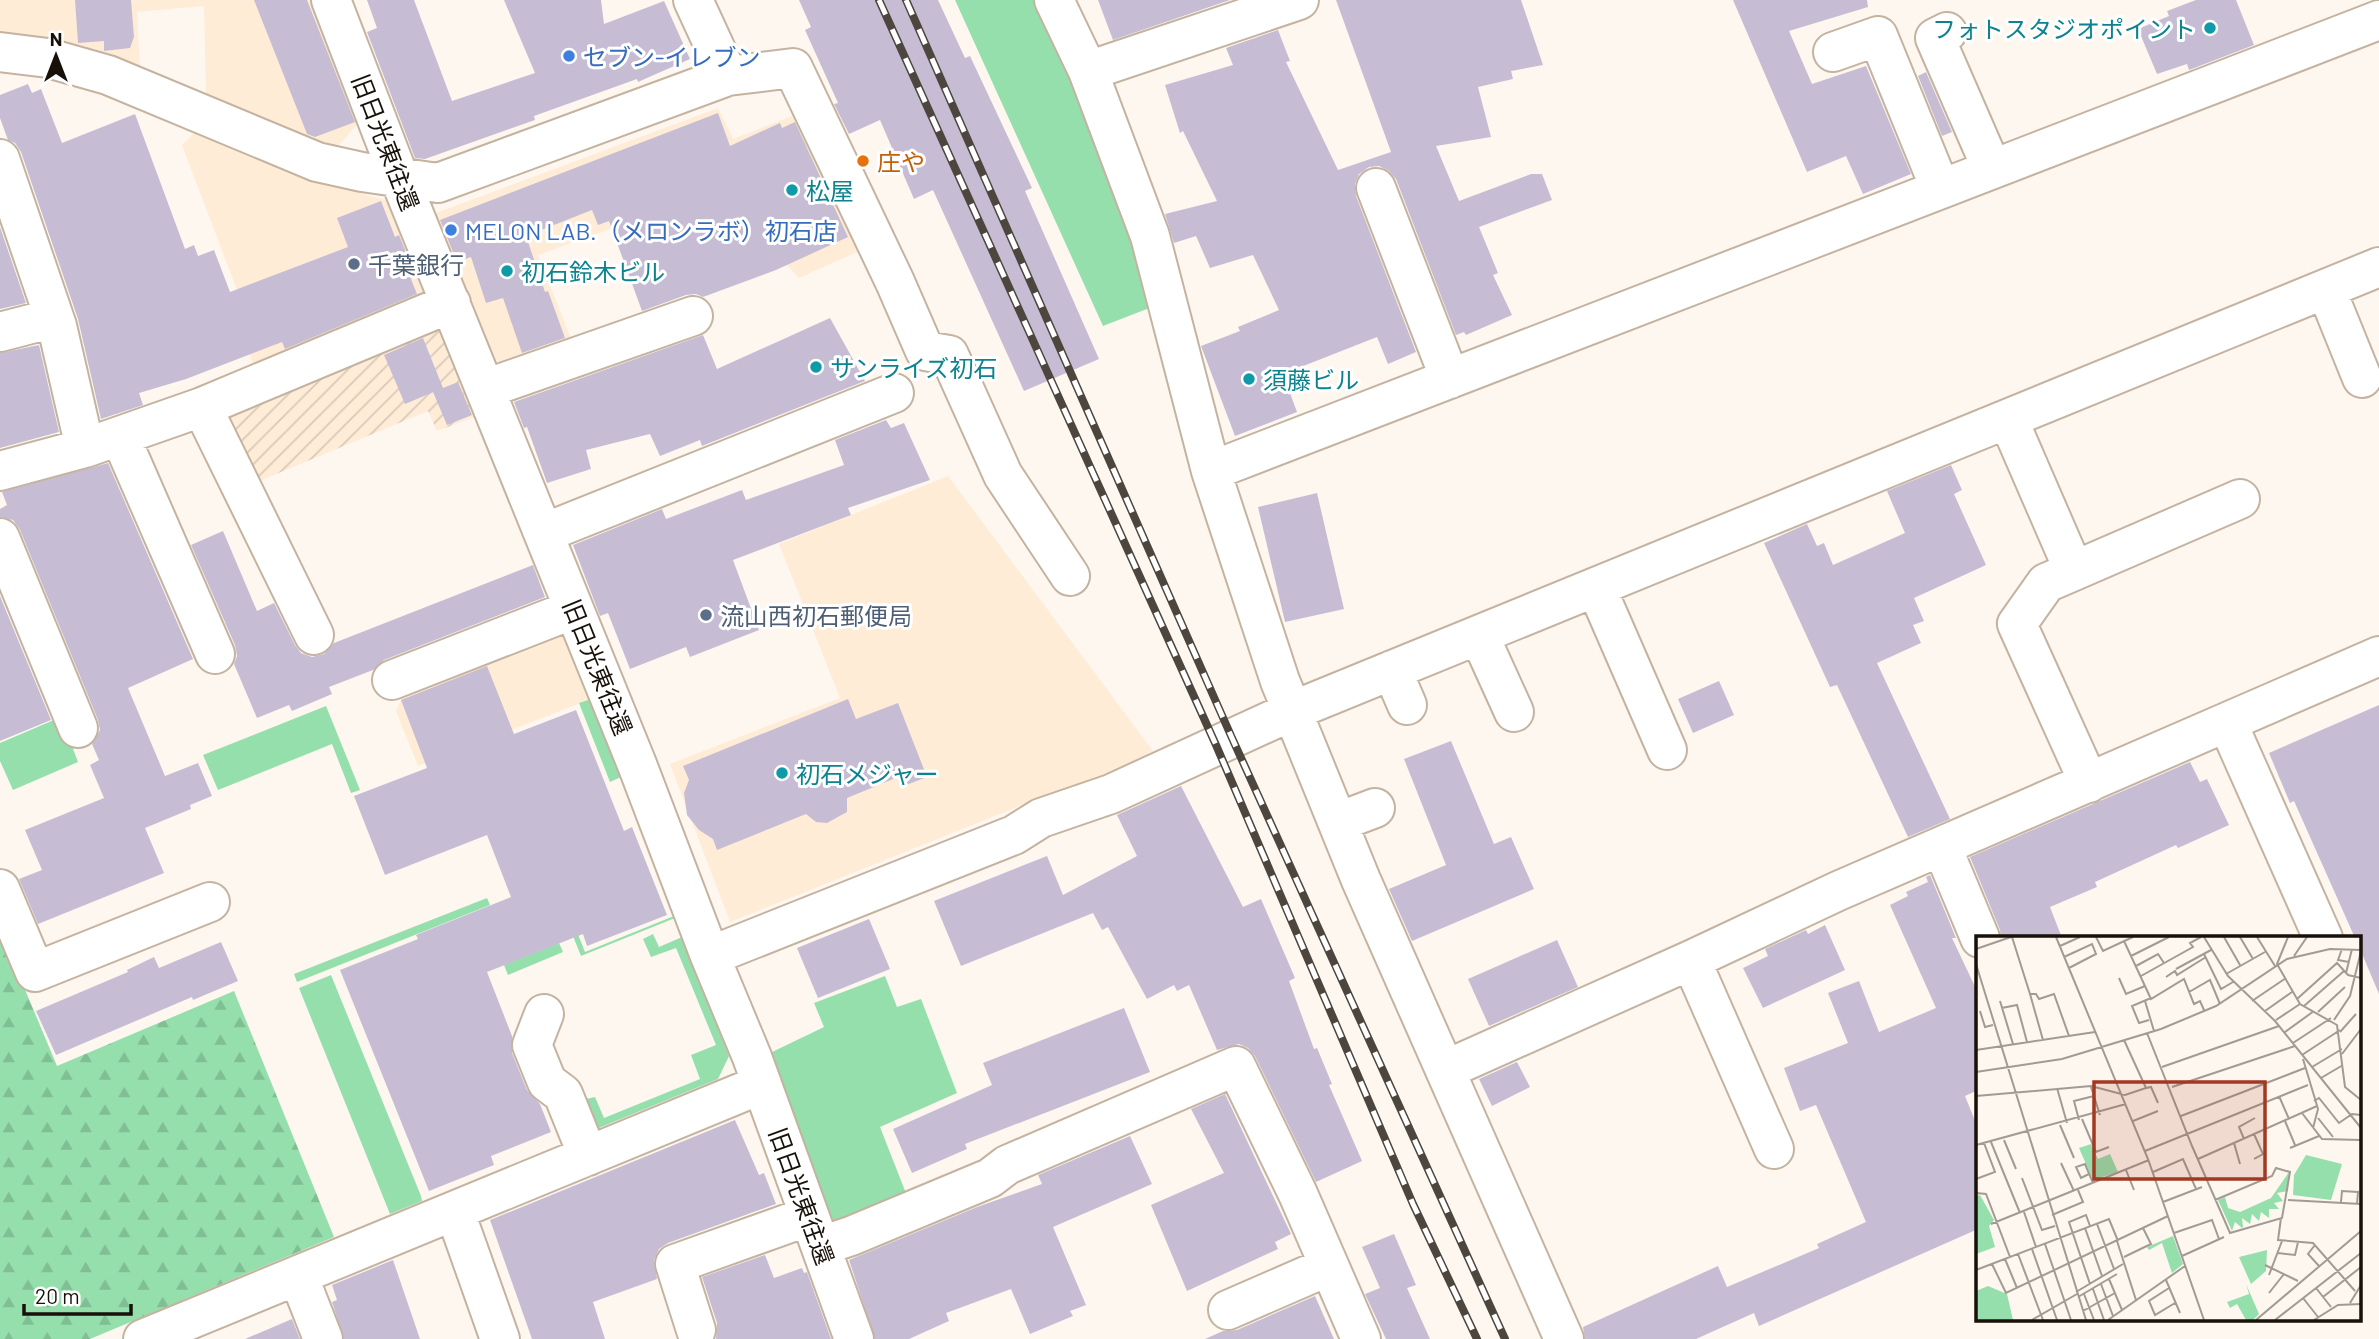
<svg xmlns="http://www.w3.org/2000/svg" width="2379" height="1339" font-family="Barlow,'Noto Sans JP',sans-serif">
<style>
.built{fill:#feecd7}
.industrial{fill:url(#industrial-furrows)}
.green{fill:#95dfac}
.forest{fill:url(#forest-firs)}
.building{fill:#c6bdd4}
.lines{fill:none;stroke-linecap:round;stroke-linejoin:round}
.minor-casing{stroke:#c4b3a0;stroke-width:42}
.minor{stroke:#fff;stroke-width:38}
.rail-casing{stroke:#4c463e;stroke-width:8}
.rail{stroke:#fff;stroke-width:5;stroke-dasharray:16;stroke-linecap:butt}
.culture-dot{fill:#0f9aa8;stroke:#fff;stroke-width:2.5}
.shop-dot{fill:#3f7fe0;stroke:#fff;stroke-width:2.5}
.food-dot{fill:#e8710a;stroke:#fff;stroke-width:2.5}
.service-dot{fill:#5c6f8a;stroke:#fff;stroke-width:2.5}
.labels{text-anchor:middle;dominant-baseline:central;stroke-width:6;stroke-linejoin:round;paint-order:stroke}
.culture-label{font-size:24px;fill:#0d838f;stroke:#fff;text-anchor:start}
.shop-label{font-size:24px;fill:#366cbe;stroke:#fff;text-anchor:start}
.street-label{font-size:24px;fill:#17110a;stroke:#fff}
.food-label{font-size:24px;fill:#c56008;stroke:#fff;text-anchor:start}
.service-label{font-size:24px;fill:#4e5e75;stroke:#fff;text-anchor:start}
.inset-road{fill:none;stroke:#a29b93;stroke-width:2}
.view{fill:#a23922;fill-opacity:0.15;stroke:#a23922;stroke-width:3.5}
.inset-edge{fill:none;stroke:#17110a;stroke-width:3.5}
</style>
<defs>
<pattern id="industrial-furrows" width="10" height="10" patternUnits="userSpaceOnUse" patternTransform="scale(1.75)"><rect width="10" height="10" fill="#feecd7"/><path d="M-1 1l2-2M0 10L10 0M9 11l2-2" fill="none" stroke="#d9c9b7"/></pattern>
<pattern id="forest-firs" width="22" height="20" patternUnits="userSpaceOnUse" patternTransform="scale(1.75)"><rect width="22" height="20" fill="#95dfac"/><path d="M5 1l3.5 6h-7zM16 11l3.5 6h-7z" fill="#80be93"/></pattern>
</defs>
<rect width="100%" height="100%" fill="#fef7ef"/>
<path class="built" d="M 0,0 L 312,0 L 359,122 L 336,148 L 285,133 L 206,96 L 204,6 L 137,12 L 140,68 L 56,42 L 0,32 Z
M 718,108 L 733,139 L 797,114 L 859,251 L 799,278 L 784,262 L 638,219 L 538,255 L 573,344 L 510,367 L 495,360 L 436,213 Z
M 195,132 L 293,175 L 389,201 L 427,290 L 422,303 L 255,370 L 228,294 L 237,290 L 182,145 Z
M 948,476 L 1153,751 L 1105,776 L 1030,802 L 730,922 L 670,764 L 840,698 L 779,544 Z
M 551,631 L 567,637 L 591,699 L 418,766 L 396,711 L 406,688 Z"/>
<path class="industrial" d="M 439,322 L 477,416 L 437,431 L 428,411 L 252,484 L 222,411 Z"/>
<path class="green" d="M 955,0 L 1041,0 L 1137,239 L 1152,307 L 1103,326 Z
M 591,699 L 621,777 L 610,782 L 579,703 Z
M 326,706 L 360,790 L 351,793 L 332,744 L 218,790 L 203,755 Z
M 61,717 L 78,762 L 13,790 L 0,761 L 0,743 Z
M 556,879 L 585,952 L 674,916 L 675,918 L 581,956 L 555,891 Z
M 487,898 L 490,905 L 297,982 L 294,974 Z
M 653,934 L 659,947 L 682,937 L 729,1056 L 718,1079 L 594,1130 L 584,1103 L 586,1099 L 595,1097 L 604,1118 L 700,1079 L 691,1055 L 716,1045 L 676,948 L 651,957 L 643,939 Z
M 559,943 L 563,952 L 508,975 L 504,965 Z
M 331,975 L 421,1196 L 422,1201 L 390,1214 L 299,988 Z
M 885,976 L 897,1007 L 921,999 L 957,1093 L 880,1127 L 909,1201 L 834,1223 L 770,1053 L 824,1027 L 814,1003 Z"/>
<path class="forest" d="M 0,930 L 57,1066 L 234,991 L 334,1237 L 90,1339 L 0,1339 Z"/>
<path class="building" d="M 75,0 L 131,0 L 134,37 L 130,48 L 104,51 L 104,41 L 78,43 Z
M 254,0 L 307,0 L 355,122 L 315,137 L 307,134 Z
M 367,0 L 414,0 L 452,101 L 535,73 L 504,0 L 601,0 L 604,24 L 664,1 L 690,59 L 638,82 L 637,79 L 534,116 L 535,120 L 425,159 L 415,158 L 367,32 L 377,28 Z
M 799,0 L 938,0 L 965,58 L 970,56 L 1032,188 L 1025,191 L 1099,359 L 1024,391 L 933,190 L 914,199 L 880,120 L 849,134 L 834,104 L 838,103 L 805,30 L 811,27 Z
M 1098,0 L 1230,0 L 1113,40 Z
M 1336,0 L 1521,0 L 1543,65 L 1511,71 L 1513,79 L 1478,87 L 1491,137 L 1436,146 L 1459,201 L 1531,174 L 1542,174 L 1552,200 L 1479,227 L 1498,273 L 1493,275 L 1512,315 L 1466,335 L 1464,332 L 1456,335 L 1396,179 L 1389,171 L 1379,166 L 1369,167 L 1359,174 L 1355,184 L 1356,196 L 1416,352 L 1388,364 L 1377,337 L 1283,374 L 1297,412 L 1235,436 L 1201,346 L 1240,331 L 1238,327 L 1279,310 L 1253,255 L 1210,268 L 1196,236 L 1174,243 L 1165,214 L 1217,201 L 1183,131 L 1180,133 L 1165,85 L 1233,65 L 1226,48 L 1278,30 L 1290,61 L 1286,62 L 1338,170 L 1391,152 Z
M 1733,0 L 1867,0 L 1868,7 L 1789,31 L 1812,84 L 1866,66 L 1911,174 L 1863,194 L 1846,156 L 1807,172 Z
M 2196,0 L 2236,0 L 2254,45 L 2189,70 L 2187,64 L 2157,74 L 2138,29 L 2169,16 L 2167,11 Z
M 1926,72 L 1952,132 L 1942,136 L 1918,76 Z
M 28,84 L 32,93 L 41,89 L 62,143 L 135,114 L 185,249 L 194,245 L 198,256 L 214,250 L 230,292 L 348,247 L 337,218 L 381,201 L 395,237 L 399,235 L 416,277 L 411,279 L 417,294 L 285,349 L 282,342 L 186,379 L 139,393 L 143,405 L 101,419 L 78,319 L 21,152 L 15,143 L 8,140 L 0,118 L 0,95 Z
M 718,113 L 730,146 L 780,123 L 782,128 L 795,122 L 848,237 L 776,270 L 703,297 L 696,294 L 686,295 L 642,311 L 609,221 L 598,225 L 592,210 L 526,236 L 545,292 L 548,291 L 565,338 L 522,353 L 503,298 L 486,303 L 471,257 L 457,262 L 440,220 Z
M 0,227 L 26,303 L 0,309 Z
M 830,318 L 865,381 L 702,446 L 700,440 L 660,456 L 650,434 L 586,450 L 591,469 L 547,483 L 527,427 L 524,428 L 514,402 L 703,335 L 717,369 Z
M 423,338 L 443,388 L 405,404 L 384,355 Z
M 39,345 L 59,432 L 0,448 L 0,353 Z
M 458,382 L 472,415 L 447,425 L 433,392 Z
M 886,420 L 891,428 L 904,423 L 930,480 L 848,508 L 851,515 L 733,560 L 759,630 L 690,657 L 686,647 L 630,669 L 608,613 L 600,616 L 573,545 L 662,509 L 666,519 L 742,490 L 746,500 L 844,465 L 835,440 Z
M 108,463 L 193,659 L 128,688 L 165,776 L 198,763 L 212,796 L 190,805 L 191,809 L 145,828 L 164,873 L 38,924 L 19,879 L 42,870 L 25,830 L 104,798 L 90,765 L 99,760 L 92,744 L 100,730 L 98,720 L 20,530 L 13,520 L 0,517 L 0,509 L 7,505 L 2,492 Z
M 1951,465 L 1962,490 L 1954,494 L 1986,565 L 1914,598 L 1924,621 L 1913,625 L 1921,643 L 1877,663 L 1950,819 L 1908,837 L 1837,685 L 1830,687 L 1764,543 L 1807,524 L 1817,546 L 1824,543 L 1833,565 L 1905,533 L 1887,491 Z
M 1317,493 L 1344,609 L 1285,622 L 1258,507 Z
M 223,531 L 257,611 L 274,603 L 295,645 L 301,653 L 312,657 L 324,654 L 334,643 L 533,565 L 545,597 L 384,660 L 373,670 L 329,687 L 332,694 L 292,711 L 289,705 L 257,718 L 234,664 L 237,656 L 235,645 L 191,545 Z
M 0,596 L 51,720 L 0,741 Z
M 487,666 L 514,734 L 576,710 L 624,831 L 632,827 L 667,915 L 587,946 L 583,934 L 487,972 L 512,1036 L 512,1053 L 527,1090 L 540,1104 L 551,1132 L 491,1156 L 494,1165 L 429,1191 L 340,970 L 418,939 L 416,935 L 511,897 L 487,835 L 385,875 L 354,796 L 427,768 L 401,700 Z
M 1719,681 L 1734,715 L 1693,733 L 1678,699 Z
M 848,699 L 856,719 L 898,703 L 927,777 L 901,787 L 898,777 L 847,798 L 847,812 L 827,823 L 816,822 L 806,814 L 717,850 L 713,839 L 699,830 L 687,815 L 684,793 L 689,780 L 683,766 Z
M 2379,705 L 2379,994 L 2360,949 L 2360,938 L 2355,938 L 2294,801 L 2290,803 L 2269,753 Z
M 1451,741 L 1494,844 L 1511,837 L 1534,889 L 1412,941 L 1389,889 L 1446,865 L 1404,759 Z
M 2190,762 L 2200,782 L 2207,779 L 2229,825 L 2178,848 L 2176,845 L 2095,882 L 2097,887 L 2050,907 L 2062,938 L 2001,938 L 2000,930 L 1970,857 Z
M 1181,786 L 1243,907 L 1261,899 L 1295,978 L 1289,981 L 1314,1049 L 1317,1048 L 1332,1084 L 1329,1085 L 1362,1161 L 1316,1182 L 1255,1056 L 1248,1048 L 1239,1044 L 1217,1050 L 1189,985 L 1177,991 L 1174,985 L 1147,999 L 1108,927 L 1102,930 L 1093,913 L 961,966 L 934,901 L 1047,856 L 1063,895 L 1137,856 L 1117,815 Z
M 1930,875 L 1956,938 L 1952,938 L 1978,993 L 1978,1090 L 1965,1096 L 1978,1128 L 1978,1229 L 1759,1326 L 1754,1313 L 1696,1339 L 1585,1339 L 1583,1327 L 1718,1266 L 1727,1287 L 1819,1248 L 1817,1244 L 1866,1222 L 1816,1105 L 1800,1111 L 1784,1068 L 1848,1043 L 1828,993 L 1859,981 L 1879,1032 L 1936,1008 L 1890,905 L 1908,896 L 1906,892 L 1928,882 L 1926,877 Z
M 869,919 L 890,969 L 818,998 L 797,948 Z
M 1825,925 L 1845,970 L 1763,1008 L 1743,968 L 1768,956 L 1765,949 L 1806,930 L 1808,934 Z
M 1557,940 L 1578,987 L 1489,1026 L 1468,979 Z
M 221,942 L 238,981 L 193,1000 L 192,997 L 56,1055 L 36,1011 L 128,972 L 127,970 L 154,957 L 159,968 Z
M 1124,1008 L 1150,1072 L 965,1144 L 967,1149 L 912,1173 L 893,1129 L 992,1085 L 983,1063 Z
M 1517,1062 L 1530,1087 L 1492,1106 L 1479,1079 Z
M 1225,1094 L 1291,1234 L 1275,1242 L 1278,1249 L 1187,1291 L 1151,1205 L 1224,1173 L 1191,1109 Z
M 735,1120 L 759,1175 L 764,1173 L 776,1204 L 668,1243 L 659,1249 L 654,1260 L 657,1279 L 593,1302 L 605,1339 L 532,1339 L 490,1220 Z
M 1130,1136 L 1152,1184 L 1053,1227 L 1086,1305 L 1070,1311 L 1073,1316 L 1030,1334 L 1011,1289 L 946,1313 L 949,1321 L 909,1339 L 875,1339 L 849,1260 L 977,1207 L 1042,1184 L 1038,1175 Z
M 1394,1234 L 1416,1285 L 1407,1288 L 1430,1339 L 1386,1339 L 1365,1294 L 1380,1288 L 1362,1247 Z
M 765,1255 L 774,1278 L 802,1268 L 804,1273 L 807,1272 L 831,1339 L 716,1339 L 717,1323 L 702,1277 Z
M 393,1260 L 420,1339 L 344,1339 L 332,1302 L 337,1300 L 332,1285 Z
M 1315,1296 L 1334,1339 L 1205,1339 L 1223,1331 L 1237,1330 Z
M 292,1319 L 300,1339 L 245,1339 Z"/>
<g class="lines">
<defs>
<path id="minor" d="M 331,0 L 399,177 L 638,767 L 710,956 L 752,1057 L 854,1339
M 693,0 L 728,76
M 1054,0 L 1088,71 L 1150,236 L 1211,471 L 1280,681 L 1361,880 L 1564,1339
M 1947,32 L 1935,38 L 1992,169
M 0,52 L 48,58 L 108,75 L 317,162 L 362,172 L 438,183 L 728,76 L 793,68 L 895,282 L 925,351 L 949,355 L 1003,475 L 1070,576
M 1833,52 L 1878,36 L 1940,188
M 1088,71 L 1299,0
M 0,159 L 57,326 L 85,448
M 1376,188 L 1450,379
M 2326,289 L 2362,378
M 0,332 L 54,318
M 485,389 L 693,316
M 202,407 L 314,635
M 2008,419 L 2074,571
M 120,436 L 215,654
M 0,471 L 85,448 L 202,407 L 451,303
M 1211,471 L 2379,20
M 544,533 L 894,393
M 0,538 L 78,728
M 1596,587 L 1667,750
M 1479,635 L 1514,712
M 1392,670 L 1407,705
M 392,680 L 574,609
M 2227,722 L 2323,938
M 2089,783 L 2017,624 L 2046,583 L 2240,499
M 1338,822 L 1375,808
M 1942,847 L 1980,938
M 0,889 L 35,972 L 210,902
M 710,956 L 1014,835 L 1041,818 L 1111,794 L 1292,711 L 2379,267
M 1691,960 L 1774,1149
M 544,1014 L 532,1045 L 547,1082 L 563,1094 L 588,1156
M 1445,1070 L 1691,960 L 1838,891 L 2379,656
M 455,1212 L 500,1339
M 821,1246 L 851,1236 L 990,1178 L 1007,1165 L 1236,1066 L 1298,1194 L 1361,1339
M 298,1275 L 323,1339
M 1228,1310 L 1329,1266
M 696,1330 L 675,1264 L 809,1216
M 143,1339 L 762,1084"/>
</defs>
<use href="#minor" class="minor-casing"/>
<use href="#minor" class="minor"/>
<defs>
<path id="rail" d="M 879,0 L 1216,745 L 1413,1204 L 1477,1339
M 906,0 L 1232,738 L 1505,1339"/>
</defs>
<use href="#rail" class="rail-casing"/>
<use href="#rail" class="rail"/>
</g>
<g class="culture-dot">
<circle cx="2210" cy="28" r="7"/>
<circle cx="792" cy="190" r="7"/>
<circle cx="507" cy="271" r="7"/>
<circle cx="816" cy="367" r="7"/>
<circle cx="1249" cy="379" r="7"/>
<circle cx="782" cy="773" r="7"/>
</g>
<g class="shop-dot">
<circle cx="569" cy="56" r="7"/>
<circle cx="451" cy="230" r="7"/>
</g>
<circle class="food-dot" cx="863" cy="161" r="7"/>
<g class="service-dot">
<circle cx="354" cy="264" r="7"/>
<circle cx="706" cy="615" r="7"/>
</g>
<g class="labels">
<g class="culture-label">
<text x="2196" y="28" text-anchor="end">フォトスタジオポイント</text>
<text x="806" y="190">松屋</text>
<text x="521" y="271">初石鈴木ビル</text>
<text x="830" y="367">サンライズ初石</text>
<text x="1263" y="379">須藤ビル</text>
<text x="796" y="773">初石メジャー</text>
</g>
<g class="shop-label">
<text x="583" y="56">セブン-イレブン</text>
<text x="465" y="230">MELON LAB.（メロンラボ）初石店</text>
</g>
<g class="street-label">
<text transform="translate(386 142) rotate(69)">旧日光東往還</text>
<text transform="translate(598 667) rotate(68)">旧日光東往還</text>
<text transform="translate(802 1196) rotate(70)">旧日光東往還</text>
</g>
<g class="food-label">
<text x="877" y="161">庄や</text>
</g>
<g class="service-label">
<text x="368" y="264">千葉銀行</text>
<text x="720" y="615">流山西初石郵便局</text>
</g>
</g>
<g transform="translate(1976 936)">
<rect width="385" height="385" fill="#fef7ef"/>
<path d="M 330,219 L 366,228 L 355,264 L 317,259 L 318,239 ZM 4,259 L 18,284 L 13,290 L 19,311 L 0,318 L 0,260 Z" fill="#95dfac"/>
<path d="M 115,208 L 122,223 L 134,218 L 142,236 L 117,244 L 103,212 ZM 291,314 L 290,335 L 275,348 L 263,321 ZM 270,348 L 283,378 L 277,384 L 270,384 L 261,368 L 254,372 L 251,366 L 273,358 Z" fill="#95dfac"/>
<path d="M 313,236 L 312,255 L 301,257 L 307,265 L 298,267 L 303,273 L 293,273 L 293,282 L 285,276 L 283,285 L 276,278 L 274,288 L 266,282 L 267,291 L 266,292 L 259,286 L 256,295 L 242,264 L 249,261 L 252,272 L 264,276 L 295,262 ZM 197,300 L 207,328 L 196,337 L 186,307 L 173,314 L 171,311 ZM 12,350 L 31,358 L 37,384 L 0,384 L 0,355 Z" fill="#95dfac"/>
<path class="inset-road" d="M 36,1 L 54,58M 80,1 L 172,223 L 228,384M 120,1 L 127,15 L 157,1M 228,1 L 252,40 L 299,85 L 385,192M 248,1 L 264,29M 264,1 L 277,23M 281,1 L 299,30M 312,1 L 301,28 L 324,68 L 361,89 L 369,151 L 385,164M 148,5 L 175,63 L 208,43 L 218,68 L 224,65 L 228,74M 84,10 L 104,1M 0,13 L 35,1M 366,13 L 362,24 L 373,26M 228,18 L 245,53 L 257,46M 155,20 L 193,1M 318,20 L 331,1M 88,21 L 116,8 L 120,18 L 93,32M 0,28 L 110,384M 160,30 L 182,18 L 188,27M 200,33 L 235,14M 370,37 L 376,13M 250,38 L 289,16M 165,40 L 217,11 L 214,7 L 225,1M 190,41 L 199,35 L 201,39 L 230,21M 143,42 L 150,58 L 169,50M 213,56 L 234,44 L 244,68M 321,63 L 361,27 L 372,39 L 385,42M 24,65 L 37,108M 169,65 L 178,95M 276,65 L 310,42M 328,70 L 368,35M 26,72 L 41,69 L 51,106M 4,75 L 9,91 L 17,89M 289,75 L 316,56M 342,76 L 369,51M 173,84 L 163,87 L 156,70 L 175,62M 300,84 L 324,68M 358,84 L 374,60 L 385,15M 309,96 L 338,75M 364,96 L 380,78M 171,97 L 216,210 L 237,258 L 254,297 L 306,282 L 314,236 L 300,232 L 296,240 L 239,264M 67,104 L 54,58 L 60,58 L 63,63 L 78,58 L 93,100M 148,104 L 170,152 L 175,151 L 182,167M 317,107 L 355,82M 0,114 L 119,96M 366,118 L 385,93M 326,119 L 364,94M 327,123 L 342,173 L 337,192M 186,131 L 303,90M 336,131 L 366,113M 0,136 L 86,123 L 185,93 L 240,70 L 311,23 L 354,13 L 385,14M 345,142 L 367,129M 115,151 L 124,179M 196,151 L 319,110M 81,152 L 91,187M 0,160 L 115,150 L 149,159 L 170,152M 303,160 L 313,183M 338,165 L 343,162 L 363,187 L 376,178 L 385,179M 326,177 L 346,203 L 385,204M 205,180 L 329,132M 342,182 L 357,201M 106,183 L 120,216 L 133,211M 103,184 L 98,165 L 118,160M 157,185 L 182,175M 309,185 L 319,209M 84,189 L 98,222M 268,203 L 263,191 L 279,182M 28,204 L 40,233M 15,206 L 44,277M 258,207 L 264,228M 0,209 L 150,168M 314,212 L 343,200M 169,215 L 332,149M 222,223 L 341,170M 278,223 L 287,218 L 278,198M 85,227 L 98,255M 150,234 L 158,254M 177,236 L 207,223 L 220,253M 113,238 L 105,242 L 100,231 L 109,228 L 117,247M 46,242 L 66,294 L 79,290M 0,243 L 19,236 L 8,207M 0,257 L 10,258 L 34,321M 312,264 L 385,268M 187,266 L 226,251M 365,266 L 366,255 L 382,256 L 381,268M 48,276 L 60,311M 76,279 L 107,266 L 102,254M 305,282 L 302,304 L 337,307 L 379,355M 15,288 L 173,224M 121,288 L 138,333M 114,290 L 110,279 L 93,286 L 114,348M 109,292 L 126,340M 198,297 L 236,284 L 243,303M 141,305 L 160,364M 69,308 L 95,384M 339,309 L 332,318 L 343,330M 56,313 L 81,384M 302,317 L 319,319 L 322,306M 42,318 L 67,384M 206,320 L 248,301M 148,321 L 175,308 L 167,292M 29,323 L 41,352M 16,328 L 30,357 L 192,280M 289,329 L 322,345M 0,334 L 133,283 L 142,305M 293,339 L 306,305M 133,343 L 146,374M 190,344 L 204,377M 125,348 L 137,380M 193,352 L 173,365 L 179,379 L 199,367M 340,352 L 355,371M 117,353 L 128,384M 100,356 L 147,328M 293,357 L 308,338M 108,358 L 118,384M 102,361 L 141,338M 347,361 L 385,331M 327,362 L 342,381M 374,367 L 385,349M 107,375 L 139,357M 56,384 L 101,358M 132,384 L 209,330M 280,384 L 385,295M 299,384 L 385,317M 338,384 L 362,369 L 385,368"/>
<path class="view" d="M 118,146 L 289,146 L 289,243 L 118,243 Z"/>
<rect width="385" height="385" class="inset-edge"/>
</g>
<g transform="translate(56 56)" stroke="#ffffff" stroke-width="5" paint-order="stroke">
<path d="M0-5L12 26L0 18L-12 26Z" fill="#17110a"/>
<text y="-10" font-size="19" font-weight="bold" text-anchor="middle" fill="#17110a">N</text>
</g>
<path d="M24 1304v10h107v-10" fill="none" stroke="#17110a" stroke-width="3.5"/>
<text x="35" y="1304" font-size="21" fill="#17110a" stroke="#ffffff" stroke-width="5" paint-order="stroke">20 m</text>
</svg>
